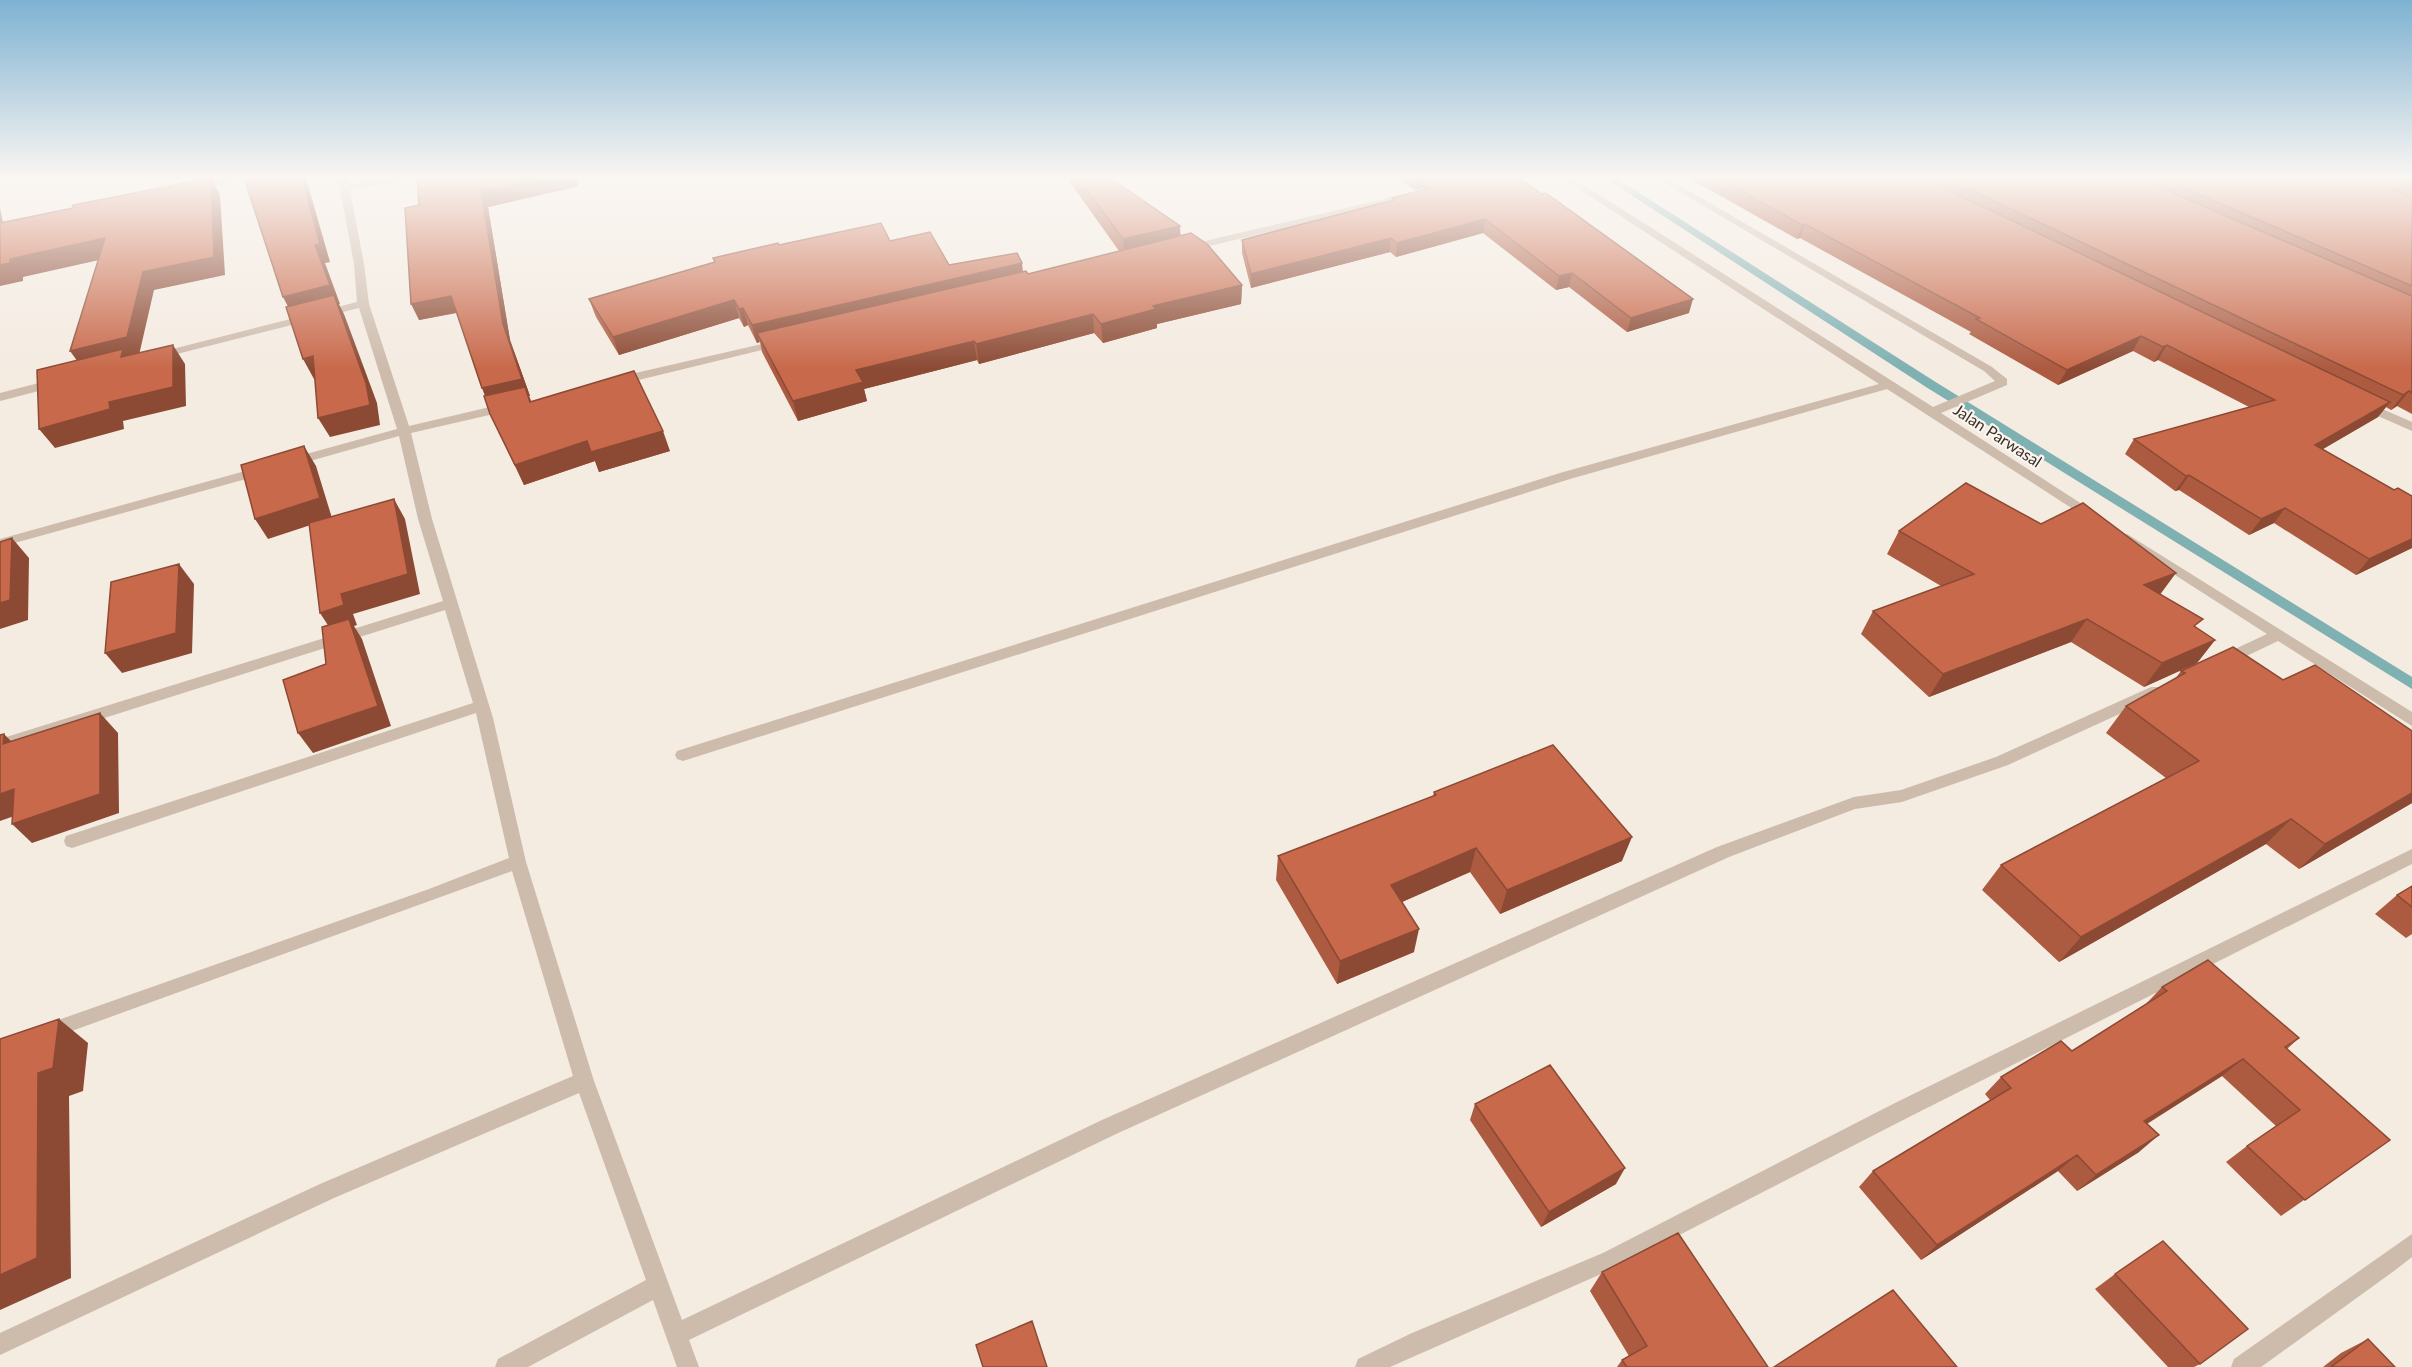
<svg xmlns="http://www.w3.org/2000/svg" width="2412" height="1367" font-family="Lato,sans-serif">
<style>
.lines{fill:none;stroke-linecap:round;stroke-linejoin:round}
.stream{fill:#7fb0b2;fill-rule:evenodd}
.minor{fill:#cdbbac;fill-rule:evenodd}
.wall{fill:#ac5a40}
.shaded-wall{fill:#8c4a34}
.building{fill:#c8694b;stroke:#8c4a34;stroke-width:1.5}
.labels{text-anchor:middle;dominant-baseline:central;stroke-width:4.5;stroke-linejoin:round;paint-order:stroke}
.street-label{font-size:16px;fill:#3b302b;stroke:#fbf5ee}
</style>
<rect width="100%" height="100%" fill="#f4ebe1"/>
<g class="lines">
<path class="stream" d="M 1605,178 L 1616,178 L 1934,381 L 2412,677 L 2412,689 L 1926,387 Z"/>
<path class="minor" d="M 224,178 L 240,178 L 195,191 L 190,188 Z
M 338,178 L 348,178 L 349,184 L 385,178 L 405,178 L 400,181 L 350,190 L 364,264 L 369,304 L 409,426 L 507,403 L 513,407 L 511,410 L 411,433 L 432,519 L 493,718 L 526,862 L 594,1081 L 682,1320 L 1102,1120 L 1717,847 L 1854,797 L 1901,790 L 1996,757 L 2151,687 L 2161,687 L 2164,691 L 2161,695 L 2008,765 L 1902,802 L 1855,809 L 1729,857 L 1116,1134 L 689,1340 L 699,1367 L 677,1367 L 653,1300 L 528,1367 L 495,1367 L 498,1359 L 646,1280 L 579,1093 L 334,1198 L 0,1355 L 0,1333 L 320,1184 L 573,1076 L 512,871 L 47,1040 L 40,1038 L 38,1032 L 40,1026 L 47,1024 L 429,889 L 509,858 L 476,713 L 72,848 L 66,846 L 64,841 L 66,836 L 473,703 L 445,610 L 0,751 L 0,739 L 443,601 L 418,519 L 399,436 L 292,466 L 286,462 L 288,459 L 397,429 L 359,308 L 157,359 L 151,356 L 153,354 L 357,302 L 354,264 Z
M 1562,178 L 1573,178 L 1933,407 L 1995,381 L 1984,371 L 1656,178 L 1667,178 L 1992,367 L 2007,379 L 2007,385 L 1941,413 L 2102,517 L 2100,520 L 2090,520 L 1887,389 L 1570,479 L 683,761 L 677,759 L 675,755 L 677,751 L 1560,473 L 1879,384 Z
M 1410,193 L 1415,196 L 1414,198 L 1188,251 L 1183,248 L 1188,245 Z
M 779,340 L 785,343 L 783,345 L 618,385 L 612,381 L 618,377 Z
M 58,378 L 62,379 L 62,385 L 0,401 L 0,393 Z
M 2364,401 L 2412,422 L 2412,431 L 2360,408 L 2358,405 Z
M 263,466 L 269,470 L 268,473 L 0,547 L 0,539 Z
M 2127,534 L 2412,712 L 2412,726 L 2278,641 L 2230,664 L 2220,664 L 2218,660 L 2220,656 L 2267,634 L 2122,541 L 2120,538 L 2122,535 Z
M 2412,849 L 2412,864 L 1909,1117 L 1617,1267 L 1390,1367 L 1355,1367 L 1358,1359 L 1412,1333 L 1603,1253 L 1895,1103 Z
M 2412,1234 L 2412,1257 L 2394,1271 L 2261,1367 L 2231,1367 L 2234,1359 Z"/>
</g>
<path class="wall" d="M 1067,178 L 1110,178 L 1242,285 L 1241,304 L 1157,324 L 1157,328 L 1103,343 L 1094,333 L 979,364 L 977,360 L 864,389 L 867,401 L 798,421 L 762,352 L 760,342 L 757,343 L 748,325 L 744,327 L 739,318 L 619,355 L 596,317 L 589,299 L 715,263 L 713,258 L 779,245 L 890,241 L 949,265 L 1023,272 L 1028,274 L 1119,251 Z
M 1398,178 L 1519,178 L 1689,313 L 1627,332 L 1569,287 L 1556,290 L 1483,233 L 1396,257 L 1390,252 L 1251,288 L 1242,253 L 1242,240 L 1392,200 L 1392,198 L 1423,190 L 1423,188 L 1414,190 Z
M 1689,178 L 2412,178 L 2412,414 L 2397,406 L 2391,410 L 2386,407 L 2378,417 L 2323,449 L 2412,548 L 2356,575 L 2274,523 L 2249,535 L 2179,490 L 2175,491 L 2125,454 L 2134,439 L 2249,407 L 2158,360 L 2154,362 L 2133,351 L 2058,385 L 1969,334 L 1971,332 L 1800,238 L 1797,239 Z
M 579,186 L 488,207 L 510,340 L 530,396 L 529,396 L 531,401 L 670,451 L 599,472 L 595,461 L 524,485 L 490,414 L 485,396 L 457,313 L 419,320 L 419,205 Z
M 1899,531 L 2161,594 L 2197,628 L 2215,640 L 2197,663 L 2144,687 L 2071,642 L 1929,697 L 1861,634 L 1873,611 L 1941,586 L 1887,554 Z
M 2181,671 L 2283,680 L 2412,731 L 2412,803 L 2299,869 L 2266,844 L 2059,962 L 1982,890 L 2001,865 L 2166,778 L 2106,733 L 2126,706 L 2175,679 Z
M 1434,792 L 1622,861 L 1500,914 L 1470,872 L 1402,902 L 1414,952 L 1337,984 L 1276,880 L 1278,856 L 1433,796 Z
M 2412,886 L 2412,934 L 2406,938 L 2375,914 L 2397,895 Z
M 2162,987 L 2299,1038 L 2287,1049 L 2390,1140 L 2281,1216 L 2226,1162 L 2247,1146 L 2276,1126 L 2222,1076 L 2147,1124 L 2139,1152 L 2077,1191 L 2058,1171 L 1921,1260 L 1859,1187 L 1873,1171 L 1990,1100 L 1985,1094 L 2001,1077 L 2072,1051 L 2145,1005 Z
M 1475,1104 L 1616,1184 L 1541,1227 L 1470,1120 Z
M 1602,1272 L 1768,1367 L 1617,1367 L 1622,1360 L 1629,1356 L 1590,1291 Z
M 2115,1274 L 2200,1364 L 2194,1367 L 2168,1367 L 2095,1289 Z
M 2368,1339 L 2395,1367 L 2323,1367 L 2341,1353 Z"/>
<path class="shaded-wall" d="M 211,178 L 220,195 L 225,275 L 154,290 L 139,355 L 83,369 L 70,351 L 143,272 Z
M 302,178 L 306,178 L 330,262 L 325,263 L 340,304 L 339,304 L 344,314 L 377,403 L 380,425 L 330,437 L 318,418 L 337,305 L 293,316 L 283,297 L 315,245 Z
M 541,178 L 576,178 L 579,186 L 488,207 L 510,340 L 530,396 L 529,396 L 533,406 L 489,405 L 482,388 L 503,324 L 481,191 Z
M 1429,178 L 1470,178 L 1424,183 L 1423,188 L 1414,190 L 1415,181 Z
M 0,208 L 5,232 L 0,234 Z
M 1485,219 L 1483,233 L 1396,257 L 1397,243 Z
M 1805,224 L 1800,238 L 1797,239 L 1802,225 Z
M 1180,226 L 1181,244 L 1124,258 L 1123,239 Z
M 105,238 L 117,256 L 23,277 L 23,281 L 0,286 L 0,265 L 10,259 Z
M 1391,238 L 1390,252 L 1251,288 L 1251,274 Z
M 1022,263 L 1024,281 L 757,333 L 759,342 L 757,343 L 752,325 Z
M 1572,273 L 1569,287 L 1556,290 L 1559,276 Z
M 1242,285 L 1241,304 L 1157,324 L 1157,328 L 1103,343 L 1101,324 L 1153,306 Z
M 451,296 L 459,312 L 419,320 L 411,304 Z
M 1693,299 L 1689,313 L 1627,332 L 1631,318 Z
M 734,300 L 739,318 L 619,355 L 613,337 Z
M 743,308 L 748,325 L 744,327 L 739,309 Z
M 1093,314 L 1094,333 L 979,364 L 976,344 Z
M 2141,336 L 2133,351 L 2058,385 L 2067,370 Z
M 974,341 L 977,360 L 864,389 L 867,401 L 798,421 L 793,401 L 856,370 Z
M 173,345 L 185,364 L 186,406 L 123,421 L 124,429 L 55,448 L 39,429 L 109,402 Z
M 2167,345 L 2158,360 L 2154,362 L 2163,347 Z
M 313,356 L 324,376 L 314,379 L 303,359 Z
M 2409,391 L 2397,406 L 2391,410 L 2403,395 Z
M 2390,402 L 2378,417 L 2304,460 L 2315,445 Z
M 663,431 L 670,451 L 599,472 L 595,461 L 524,485 L 515,465 L 587,441 Z
M 304,446 L 316,466 L 332,518 L 268,539 L 255,519 Z
M 2189,475 L 2179,490 L 2175,491 L 2186,476 Z
M 394,499 L 405,519 L 420,594 L 353,614 L 357,625 L 354,626 L 362,639 L 391,726 L 313,753 L 298,733 L 378,706 L 333,633 L 320,613 L 341,594 Z
M 2285,508 L 2274,523 L 2249,535 L 2261,519 Z
M 12,538 L 29,558 L 28,620 L 0,629 L 0,603 Z
M 2412,539 L 2412,548 L 2356,575 L 2369,559 Z
M 179,564 L 194,584 L 192,653 L 122,673 L 105,653 Z
M 2176,573 L 2159,596 L 2144,585 Z
M 2087,619 L 2071,642 L 1929,697 L 1943,674 Z
M 2215,640 L 2197,663 L 2144,687 L 2162,663 Z
M 100,713 L 118,733 L 119,813 L 32,843 L 12,824 Z
M 4,734 L 23,753 L 3,744 Z
M 14,789 L 34,809 L 0,821 L 0,794 Z
M 2412,793 L 2412,803 L 2299,869 L 2325,844 Z
M 2291,819 L 2266,844 L 2059,962 L 2081,937 Z
M 1632,837 L 1622,861 L 1500,914 L 1507,890 Z
M 1476,848 L 1470,872 L 1386,909 L 1391,885 Z
M 1419,929 L 1414,952 L 1337,984 L 1340,961 Z
M 59,1019 L 88,1043 L 83,1091 L 69,1096 L 71,1278 L 0,1310 L 0,1275 L 38,1073 Z
M 2243,1059 L 2222,1076 L 2124,1138 L 2144,1121 Z
M 2159,1135 L 2139,1152 L 2077,1191 L 2096,1175 Z
M 2077,1155 L 2058,1171 L 1921,1260 L 1937,1245 Z
M 1625,1168 L 1616,1184 L 1541,1227 L 1549,1212 Z"/>
<path class="building" d="M 211,178 L 214,257 L 143,272 L 127,337 L 70,351 L 105,238 L 10,259 L 10,263 L 0,265 L 0,223 L 73,208 L 73,205 Z
M 244,178 L 302,178 L 320,244 L 315,245 L 330,285 L 283,297 Z
M 417,178 L 541,178 L 481,191 L 503,324 L 522,379 L 482,388 L 451,296 L 411,304 L 405,208 L 419,205 Z
M 1078,178 L 1110,178 L 1180,226 L 1123,239 Z
M 1411,178 L 1429,178 L 1415,181 Z
M 1448,178 L 1519,178 L 1542,194 L 1546,193 L 1693,299 L 1631,318 L 1572,273 L 1559,276 L 1485,219 L 1397,243 L 1391,238 L 1251,274 L 1242,240 L 1394,200 L 1392,198 L 1430,188 L 1424,183 Z
M 1718,178 L 1923,178 L 2390,402 L 2315,445 L 2394,490 L 2398,488 L 2412,496 L 2412,539 L 2369,559 L 2285,508 L 2261,519 L 2189,475 L 2186,476 L 2134,439 L 2275,400 L 2167,345 L 2163,347 L 2141,336 L 2067,370 L 1976,319 L 1980,318 L 1805,224 L 1802,225 Z
M 1946,178 L 2138,178 L 2412,296 L 2412,393 L 2409,391 L 2403,395 Z
M 2161,178 L 2364,178 L 2412,197 L 2412,286 Z
M 2391,178 L 2412,178 L 2412,186 Z
M 881,223 L 890,241 L 930,232 L 949,265 L 1017,253 L 1022,263 L 752,325 L 743,308 L 739,309 L 734,300 L 613,337 L 589,299 L 715,262 L 713,258 L 778,243 L 779,245 Z
M 1191,233 L 1207,244 L 1242,285 L 1153,306 L 1156,309 L 1101,324 L 1093,314 L 976,344 L 974,341 L 856,370 L 863,382 L 793,401 L 757,333 L 1026,271 L 1028,274 Z
M 334,295 L 366,383 L 370,405 L 318,418 L 313,356 L 303,359 L 286,307 Z
M 173,345 L 173,387 L 109,402 L 110,409 L 39,429 L 37,370 L 123,349 L 121,357 Z
M 634,371 L 663,431 L 591,452 L 587,441 L 515,465 L 490,414 L 484,396 L 525,387 L 530,402 Z
M 304,446 L 320,498 L 255,519 L 241,465 Z
M 1966,483 L 2041,524 L 2083,503 L 2176,573 L 2144,585 L 2203,619 L 2194,626 L 2215,640 L 2162,663 L 2087,619 L 1943,674 L 1873,611 L 1974,574 L 1899,531 Z
M 394,499 L 408,574 L 341,594 L 344,605 L 320,613 L 309,523 Z
M 12,538 L 10,600 L 0,603 L 0,542 Z
M 179,564 L 176,633 L 105,653 L 111,582 Z
M 349,619 L 378,706 L 298,733 L 283,680 L 326,664 L 322,627 Z
M 2233,647 L 2283,680 L 2315,665 L 2412,731 L 2412,793 L 2325,844 L 2291,819 L 2081,937 L 2001,865 L 2199,761 L 2126,706 L 2185,673 L 2181,671 Z
M 100,713 L 100,794 L 12,824 L 14,789 L 0,794 L 0,735 L 4,734 L 3,744 Z
M 1553,745 L 1632,837 L 1507,890 L 1476,848 L 1391,885 L 1419,929 L 1340,961 L 1278,856 L 1436,795 L 1434,792 Z
M 2412,886 L 2412,907 L 2397,895 Z
M 2208,960 L 2299,1038 L 2285,1047 L 2390,1140 L 2305,1200 L 2247,1146 L 2300,1110 L 2243,1059 L 2144,1121 L 2159,1135 L 2096,1175 L 2077,1155 L 1937,1245 L 1873,1171 L 2011,1088 L 2001,1077 L 2061,1041 L 2072,1051 L 2167,991 L 2162,987 Z
M 59,1019 L 53,1068 L 38,1073 L 37,1258 L 0,1275 L 0,1039 Z
M 1550,1065 L 1625,1168 L 1549,1212 L 1475,1104 Z
M 1678,1233 L 1768,1367 L 1627,1367 L 1622,1360 L 1647,1346 L 1602,1272 Z
M 2163,1241 L 2248,1329 L 2200,1364 L 2115,1274 Z
M 1893,1290 L 1957,1367 L 1774,1367 Z
M 1032,1321 L 1047,1367 L 983,1367 L 976,1345 Z
M 2368,1339 L 2395,1367 L 2331,1367 Z"/>
<linearGradient id="sky" x2="0" y2="1"><stop stop-color="#7eb2d2"/><stop offset="0.48" stop-color="#faf6f2"/><stop offset="1" stop-color="#faf6f2" stop-opacity="0"/></linearGradient>
<rect width="2412" height="369" fill="url(#sky)"/>
<g class="labels">
<g class="street-label">
<text transform="translate(1998 435) rotate(33)">Jalan Parwasal</text>
</g>
</g>
</svg>
